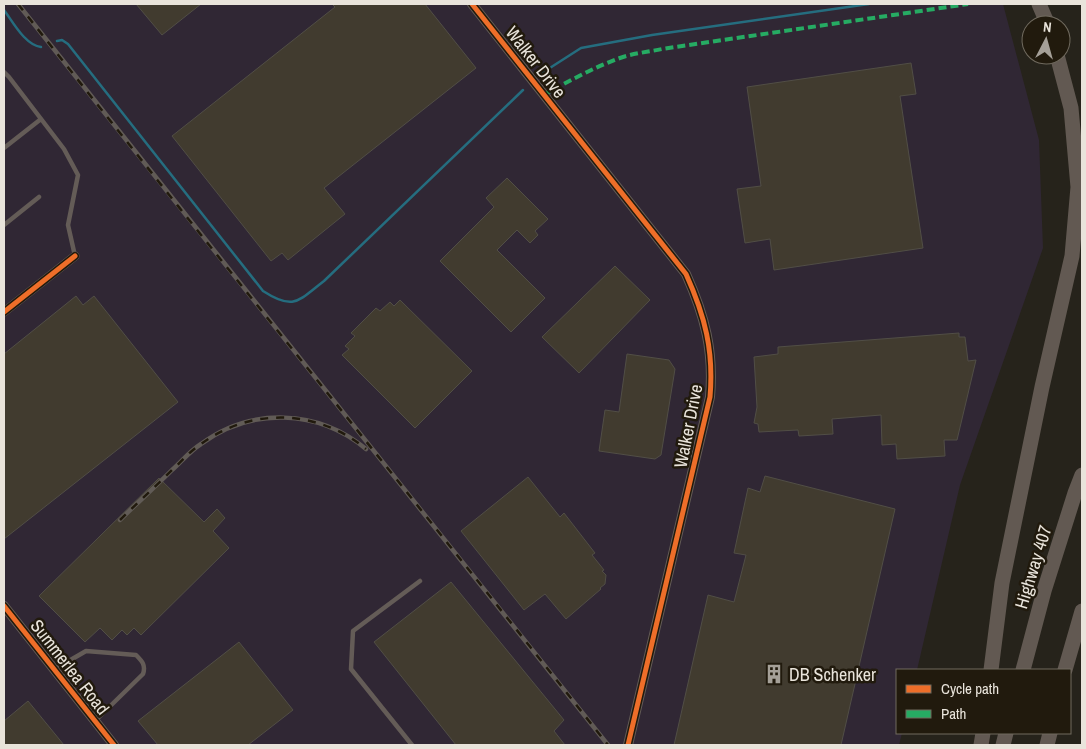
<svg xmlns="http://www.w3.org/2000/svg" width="1086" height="749" font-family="'Archivo Narrow',sans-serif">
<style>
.industrial{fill:#302734}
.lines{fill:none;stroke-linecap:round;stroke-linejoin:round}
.stream{stroke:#256d7f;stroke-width:2.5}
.building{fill:#413b2f;stroke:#514e46}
.service{stroke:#645c57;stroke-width:4.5}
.minor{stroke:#645c57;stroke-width:9}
.tertiary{stroke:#645c57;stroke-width:10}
.motorway{stroke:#625952;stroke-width:15}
.rail-casing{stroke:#615b56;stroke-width:4.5}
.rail{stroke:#211a0d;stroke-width:2.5;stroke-dasharray:8;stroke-linecap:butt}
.quiet{stroke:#26ab63;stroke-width:4;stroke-dasharray:8 4;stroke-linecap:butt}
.cycleway-casing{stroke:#211a0d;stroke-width:8}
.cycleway{stroke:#ee6e29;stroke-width:5}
.labels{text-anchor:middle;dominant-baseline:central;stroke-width:5;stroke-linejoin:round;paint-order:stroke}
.street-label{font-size:18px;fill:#e9e4db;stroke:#211a0d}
.poi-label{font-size:18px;fill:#e9e4db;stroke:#211a0d;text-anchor:start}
</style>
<rect width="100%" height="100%" fill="#26231b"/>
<path class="industrial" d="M 4,4 L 1003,4 L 1039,140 L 1043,248 L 960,485 L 917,670 L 897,670 L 897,733 L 902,733 L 899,745 L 4,745 Z"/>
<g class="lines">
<path class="stream" d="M 4,10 C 13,22 25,45 41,47
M 57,41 L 62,40 L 68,44 L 263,291 C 294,311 298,301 324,281 L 523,90
M 542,73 L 581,48 L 652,35 L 869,4"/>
</g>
<path class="building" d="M 136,4 L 201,4 L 162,35 Z
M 332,4 L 425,4 L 476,68 L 324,188 L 345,214 L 288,260 L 282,253 L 271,261 L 172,136 L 335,7 Z
M 911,63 L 916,94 L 900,96 L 923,248 L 774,270 L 770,239 L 745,243 L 737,189 L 761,186 L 747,87 Z
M 507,178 L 548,219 L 535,231 L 538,235 L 530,243 L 517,230 L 497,250 L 545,298 L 511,332 L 440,261 L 494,207 L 486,198 Z
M 615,266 L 650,300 L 579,373 L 542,337 Z
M 76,296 L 83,305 L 94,296 L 178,402 L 4,539 L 4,354 Z
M 400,300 L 472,371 L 415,428 L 342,355 L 349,349 L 345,346 L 355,336 L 351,333 L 376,308 L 380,311 L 390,302 L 394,306 Z
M 959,333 L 959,337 L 965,337 L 968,361 L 976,360 L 957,440 L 944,440 L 945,456 L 897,459 L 896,444 L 882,445 L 881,415 L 832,419 L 833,434 L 799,436 L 798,430 L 759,432 L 758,424 L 754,423 L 757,407 L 754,357 L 778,354 L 778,347 Z
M 627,354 L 669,360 L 675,369 L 661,455 L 655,459 L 599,451 L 605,410 L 619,412 Z
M 765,476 L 895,509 L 841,745 L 674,745 L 708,595 L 734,602 L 746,555 L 734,553 L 748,488 L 760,492 Z
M 528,477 L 560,517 L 564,513 L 595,553 L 592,555 L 604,570 L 602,571 L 606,575 L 605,584 L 600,588 L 601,589 L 566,619 L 545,594 L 524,610 L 461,531 Z
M 159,478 L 204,522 L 217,509 L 225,518 L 213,531 L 229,548 L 141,635 L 134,628 L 127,635 L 122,630 L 112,640 L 100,628 L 85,642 L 39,596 Z
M 451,582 L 564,720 L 554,731 L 565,745 L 456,745 L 374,642 Z
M 239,642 L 293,710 L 248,745 L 158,745 L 138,721 Z
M 28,701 L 64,745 L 4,745 L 4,721 Z"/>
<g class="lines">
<path class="service" d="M 4,72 L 9,77 L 64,149 L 78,175 L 68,225 L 75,256
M 4,148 L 41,119
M 4,225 L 39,197
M 55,669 L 86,651 L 136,655 C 142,661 146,665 143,674 L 96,720
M 412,745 L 351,669 L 353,631 L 420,581"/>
<path class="minor" d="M 4,312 L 75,256"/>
<path class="tertiary" d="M 472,4 L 686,274 C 705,316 714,351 710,397 L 628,745
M 4,606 L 114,745"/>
<path class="motorway" d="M 1039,4 L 1048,25
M 991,670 L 1002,583 L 1042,387 L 1072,256 L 1078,187 L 1071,108 L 1057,55
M 1023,670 L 1044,591 L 1075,493 L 1082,475
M 1065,670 L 1082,611
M 981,745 L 983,733
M 1003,745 L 1006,733
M 1047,745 L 1050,733"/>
<defs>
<path id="rail" d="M 18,4 C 213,252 412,497 608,745
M 120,520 C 137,503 155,487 172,470 C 182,461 190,451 201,444 C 251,407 318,409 366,449"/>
</defs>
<use href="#rail" class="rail-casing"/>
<use href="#rail" class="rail"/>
<path class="quiet" d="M 543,95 C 568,82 594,67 620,58 C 634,53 648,52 662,49 L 968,4"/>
<defs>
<path id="cycleway" d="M 472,4 L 686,274 C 705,316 714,351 710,397 L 628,745
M 4,312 L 75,256
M 4,606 L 114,745"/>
</defs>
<use href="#cycleway" class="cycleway-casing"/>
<use href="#cycleway" class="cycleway"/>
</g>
<defs>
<symbol id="building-bare" viewBox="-9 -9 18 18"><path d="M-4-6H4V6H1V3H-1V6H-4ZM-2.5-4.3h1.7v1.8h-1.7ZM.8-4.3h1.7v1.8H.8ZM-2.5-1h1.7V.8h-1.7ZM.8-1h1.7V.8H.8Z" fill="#a5a098" stroke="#211a0d" stroke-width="2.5" paint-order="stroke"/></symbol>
</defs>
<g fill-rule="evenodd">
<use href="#building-bare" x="760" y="660" width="28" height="28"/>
</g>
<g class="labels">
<g class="street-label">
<text transform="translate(536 62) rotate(52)">Walker Drive</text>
<text transform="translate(688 426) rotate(-79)">Walker Drive</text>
<text transform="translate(1033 567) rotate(-73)">Highway 407</text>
<text transform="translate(70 667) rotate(52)">Summerlea Road</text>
</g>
<g class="poi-label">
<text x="789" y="674">DB Schenker</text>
</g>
</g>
<rect width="1086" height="749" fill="none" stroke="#e9e4db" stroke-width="10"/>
<rect x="896" y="669" width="175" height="65" fill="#211a0d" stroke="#716b5f"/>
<rect x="906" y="685" width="25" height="8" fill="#ee6e29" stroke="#716b5f"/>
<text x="941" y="694" font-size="15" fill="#e9e4db">Cycle path</text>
<rect x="906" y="710" width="25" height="8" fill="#26ab63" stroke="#716b5f"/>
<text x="941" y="719" font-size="15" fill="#e9e4db">Path</text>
<g transform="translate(1046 40) rotate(6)"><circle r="24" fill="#211a0d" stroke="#716b5f"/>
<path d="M0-4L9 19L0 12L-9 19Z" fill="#a5a098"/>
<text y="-8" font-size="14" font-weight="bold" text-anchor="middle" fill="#e9e4db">N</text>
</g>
</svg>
